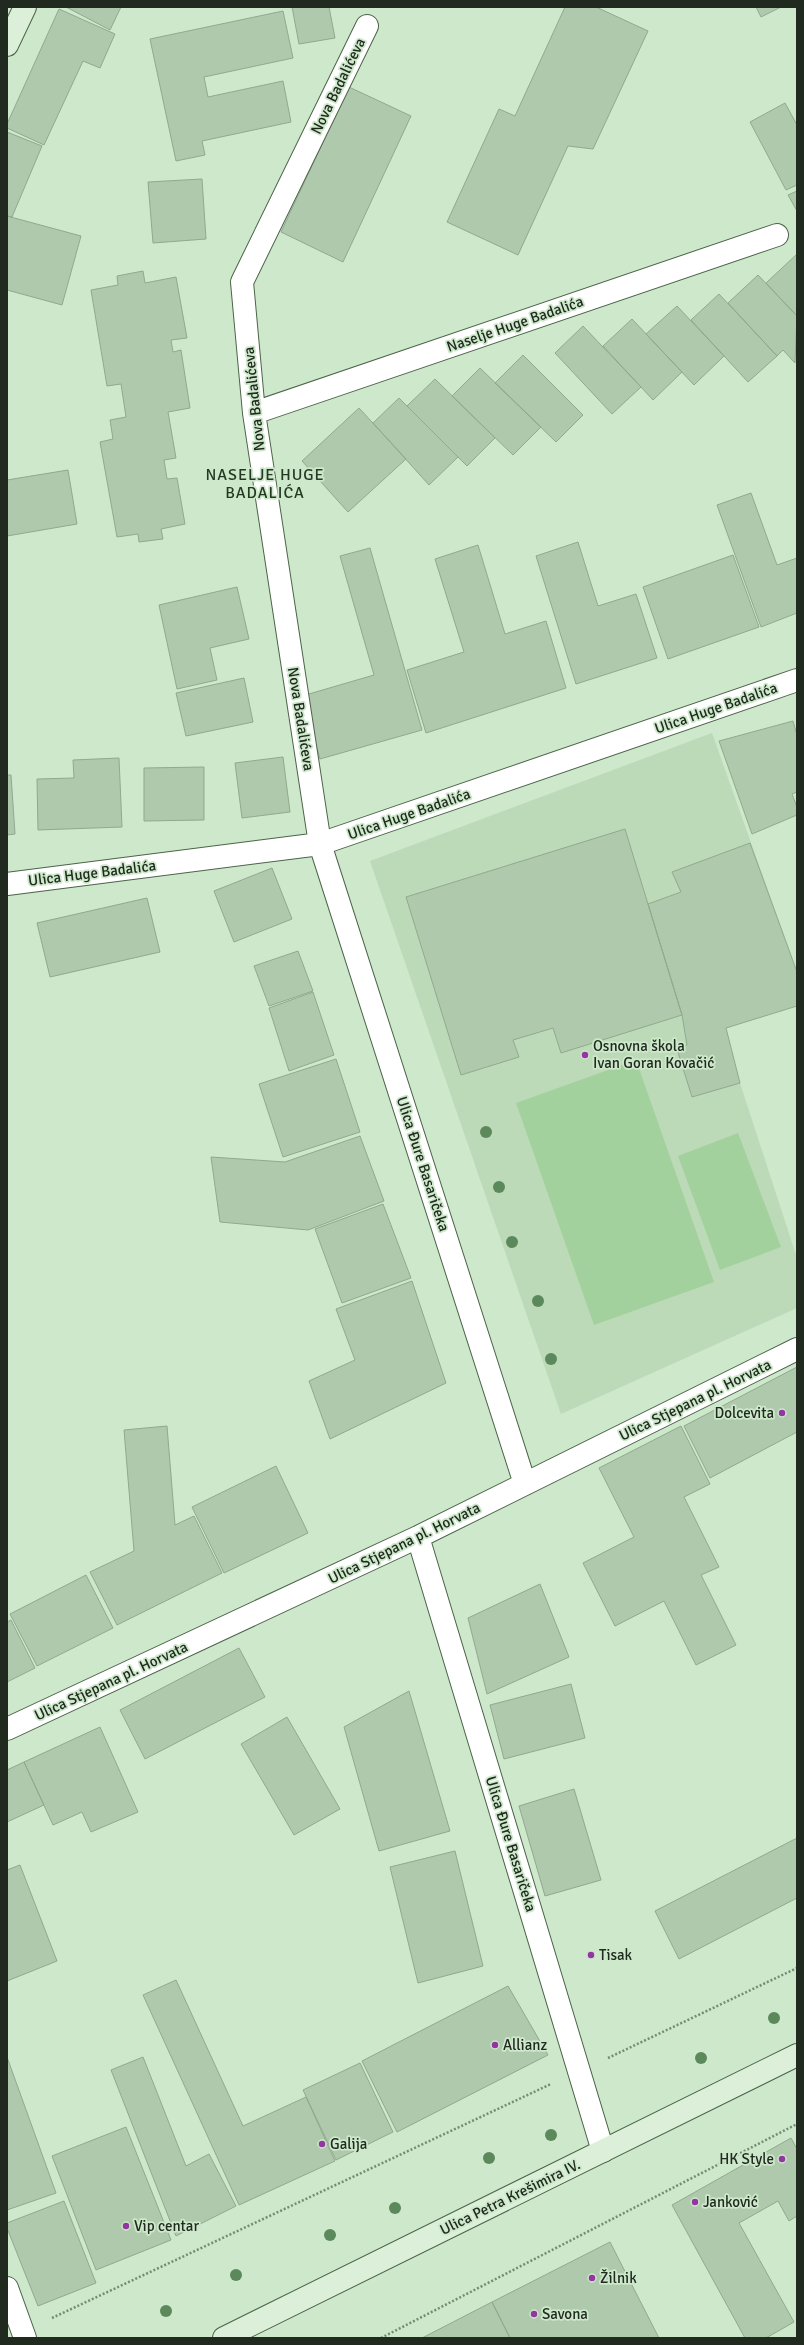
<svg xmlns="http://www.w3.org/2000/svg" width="804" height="2345" font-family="Signika,sans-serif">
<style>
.built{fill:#bcdab8}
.green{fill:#a2d19d}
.building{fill:#afc9ac;stroke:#91a98e}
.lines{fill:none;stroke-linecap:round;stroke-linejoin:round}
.street-casing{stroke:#4c6349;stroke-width:24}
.secondary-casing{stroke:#4c6349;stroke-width:24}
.path{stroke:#778a75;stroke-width:2.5;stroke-dasharray:2 2;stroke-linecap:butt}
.street{stroke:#fff;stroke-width:22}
.secondary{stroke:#dbefd9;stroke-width:22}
.tree{fill:#5c895b}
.poi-dot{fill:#9336a1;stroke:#cde8ca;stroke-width:1.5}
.labels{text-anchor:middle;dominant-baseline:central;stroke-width:3.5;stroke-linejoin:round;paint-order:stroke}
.street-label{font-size:15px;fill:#202a1f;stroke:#cde8ca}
.poi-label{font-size:15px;fill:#202a1f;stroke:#cde8ca;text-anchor:start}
.neighbourhood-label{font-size:16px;letter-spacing:1px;fill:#243922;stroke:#cde8ca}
</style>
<rect width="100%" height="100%" fill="#cde8ca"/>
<path class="built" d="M 712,733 L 797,972 L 726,1028 L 740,1083 L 797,1258 L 797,1308 L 561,1414 L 370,861 Z"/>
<path class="green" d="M 636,1060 L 714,1282 L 594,1325 L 516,1103 Z
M 738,1133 L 781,1247 L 720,1270 L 678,1156 Z"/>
<path class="building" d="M 66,7 L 121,7 L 110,30 Z
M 292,7 L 329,7 L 335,38 L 299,44 Z
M 565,7 L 596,7 L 648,31 L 593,149 L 568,146 L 518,255 L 447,222 L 499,109 L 515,116 Z
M 756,7 L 781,7 L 761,17 Z
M 59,9 L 115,34 L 100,68 L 83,61 L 44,145 L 7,128 L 7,124 Z
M 283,11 L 293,58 L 204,77 L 208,97 L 283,81 L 291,122 L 202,141 L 205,155 L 176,161 L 150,39 Z
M 349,87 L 411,116 L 343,262 L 281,232 Z
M 785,103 L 797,125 L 797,185 L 786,190 L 750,122 Z
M 7,132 L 42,146 L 12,217 L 7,216 Z
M 202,179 L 206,239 L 153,243 L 148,182 Z
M 797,191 L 797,211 L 788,195 Z
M 7,216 L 81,236 L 62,305 L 7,290 Z
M 797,254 L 797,316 L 766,283 Z
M 143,271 L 145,283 L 176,277 L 187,338 L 171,340 L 173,352 L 181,350 L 190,408 L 168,412 L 176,458 L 164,460 L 167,479 L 177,478 L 185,524 L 161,529 L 163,539 L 139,542 L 138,534 L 117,537 L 100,442 L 113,439 L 110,420 L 126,417 L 121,384 L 107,386 L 91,290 L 118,285 L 117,276 Z
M 758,275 L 797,316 L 795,363 L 783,350 L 777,356 L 728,303 Z
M 719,294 L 777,356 L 748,382 L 691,320 Z
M 677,306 L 724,356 L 694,385 L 646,334 Z
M 632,319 L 682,372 L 653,400 L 603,346 Z
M 583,326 L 641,387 L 612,414 L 555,353 Z
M 523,355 L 583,415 L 556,442 L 495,383 Z
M 480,368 L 541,427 L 513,455 L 452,396 Z
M 435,379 L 495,438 L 467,466 L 407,406 Z
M 399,398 L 458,457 L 429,485 L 373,423 Z
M 359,408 L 406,459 L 348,512 L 302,461 Z
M 68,470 L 77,524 L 7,536 L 7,480 Z
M 751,493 L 777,565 L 797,558 L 797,613 L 761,627 L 717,505 Z
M 578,542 L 598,606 L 636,594 L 657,658 L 576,684 L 536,556 Z
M 478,545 L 505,634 L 546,621 L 566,688 L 426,733 L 407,670 L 464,652 L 435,559 Z
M 370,548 L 422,730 L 320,759 L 302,696 L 374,675 L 340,556 Z
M 733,555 L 759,627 L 668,659 L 643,587 Z
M 237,587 L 249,639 L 210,648 L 217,680 L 177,689 L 159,605 Z
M 244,678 L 253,722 L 186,736 L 176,693 Z
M 793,721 L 797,735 L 797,792 L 792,794 L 797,807 L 797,815 L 752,834 L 719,741 Z
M 283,757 L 290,812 L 242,818 L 235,763 Z
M 119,758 L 122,827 L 38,830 L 37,779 L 74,778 L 73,760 Z
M 204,767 L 204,820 L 144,821 L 144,768 Z
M 7,775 L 11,775 L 15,834 L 7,835 Z
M 625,829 L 682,1015 L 561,1053 L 553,1028 L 513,1040 L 519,1057 L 461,1075 L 406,897 Z
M 750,843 L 797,972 L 797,1006 L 726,1028 L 740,1083 L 692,1097 L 677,1049 L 687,1045 L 682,1015 L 648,904 L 681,892 L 672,872 Z
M 272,868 L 292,919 L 234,942 L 214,891 Z
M 147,898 L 160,952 L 50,977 L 37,923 Z
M 298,951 L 313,991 L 269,1006 L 254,966 Z
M 313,992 L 334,1055 L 289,1071 L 269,1008 Z
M 336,1059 L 360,1132 L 283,1157 L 259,1084 Z
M 360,1136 L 384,1201 L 308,1230 L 220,1222 L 211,1157 L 285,1162 Z
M 383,1204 L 411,1278 L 342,1303 L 315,1229 Z
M 412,1281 L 446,1383 L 330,1439 L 309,1381 L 355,1360 L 336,1309 Z
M 797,1367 L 797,1432 L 710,1478 L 684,1426 Z
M 167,1426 L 175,1525 L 194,1516 L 222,1573 L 117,1625 L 90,1572 L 134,1551 L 124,1430 Z
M 681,1426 L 710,1484 L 684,1497 L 719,1567 L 701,1575 L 736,1645 L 696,1665 L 664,1601 L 615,1626 L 583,1563 L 634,1537 L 599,1468 Z
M 276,1466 L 308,1533 L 224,1573 L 192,1507 Z
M 86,1575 L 113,1628 L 37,1666 L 10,1614 Z
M 540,1584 L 569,1657 L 487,1694 L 468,1618 Z
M 11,1620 L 35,1668 L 7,1682 L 7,1622 Z
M 239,1648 L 265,1697 L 145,1759 L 120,1710 Z
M 571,1684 L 585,1738 L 504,1759 L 490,1705 Z
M 409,1691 L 450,1831 L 379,1851 L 344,1727 Z
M 287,1717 L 340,1809 L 294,1835 L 241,1744 Z
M 100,1727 L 138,1812 L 91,1832 L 82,1812 L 53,1825 L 24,1762 Z
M 24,1762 L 44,1805 L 7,1822 L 7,1770 Z
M 574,1789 L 601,1880 L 545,1896 L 519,1806 Z
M 797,1838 L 797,1898 L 679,1959 L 655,1911 Z
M 455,1851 L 483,1966 L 418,1983 L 390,1867 Z
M 20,1865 L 57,1961 L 7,1981 L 7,1870 Z
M 176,1980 L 243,2126 L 306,2097 L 335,2161 L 239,2205 L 143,1995 Z
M 508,1986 L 548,2055 L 397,2132 L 362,2061 Z
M 7,2057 L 56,2193 L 7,2210 Z
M 143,2057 L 186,2166 L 209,2154 L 236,2206 L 176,2236 L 111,2070 Z
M 360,2063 L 393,2132 L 336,2160 L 303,2090 Z
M 126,2127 L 171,2240 L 96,2270 L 52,2156 Z
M 791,2138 L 797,2149 L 797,2216 L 789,2221 L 778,2201 L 739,2223 L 794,2322 L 766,2338 L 745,2338 L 672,2205 Z
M 64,2201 L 96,2283 L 38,2306 L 7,2228 L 7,2223 Z
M 610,2242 L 659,2338 L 510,2338 L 492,2302 Z
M 492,2302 L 510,2338 L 422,2338 Z"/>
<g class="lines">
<defs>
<path id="street" d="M 367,26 L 242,282 L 254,413 L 320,844 L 525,1484
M 254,413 L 777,235
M 7,884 L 320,844 L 797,680
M 418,1537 L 603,2151
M 7,1729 L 418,1537 L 797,1349
M 7,2288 L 25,2338"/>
<path id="secondary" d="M 7,45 L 25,7
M 224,2338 L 797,2055"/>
</defs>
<use href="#street" class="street-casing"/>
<use href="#secondary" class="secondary-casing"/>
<path class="path" d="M 608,2058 L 797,1968
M 52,2318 L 551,2084
M 381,2338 L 797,2124"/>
<use href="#street" class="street"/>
<use href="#secondary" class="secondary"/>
</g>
<g class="tree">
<circle cx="486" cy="1132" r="6"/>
<circle cx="499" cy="1187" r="6"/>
<circle cx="512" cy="1242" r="6"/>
<circle cx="538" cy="1301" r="6"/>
<circle cx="551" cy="1359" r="6"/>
<circle cx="774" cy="2018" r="6"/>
<circle cx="701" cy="2058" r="6"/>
<circle cx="551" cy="2135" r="6"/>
<circle cx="489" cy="2158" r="6"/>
<circle cx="395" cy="2208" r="6"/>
<circle cx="330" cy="2235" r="6"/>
<circle cx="236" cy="2275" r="6"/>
<circle cx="166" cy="2311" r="6"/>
</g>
<g class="poi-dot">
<circle cx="585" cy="1055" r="4"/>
<circle cx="782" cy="1413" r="4"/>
<circle cx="591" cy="1955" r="4"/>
<circle cx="495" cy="2045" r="4"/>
<circle cx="322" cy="2144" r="4"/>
<circle cx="782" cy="2159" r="4"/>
<circle cx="695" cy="2202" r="4"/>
<circle cx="126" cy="2226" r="4"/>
<circle cx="592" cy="2278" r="4"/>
<circle cx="534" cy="2314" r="4"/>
</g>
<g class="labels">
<g class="street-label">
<text transform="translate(338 86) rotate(-64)">Nova Badalićeva</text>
<text transform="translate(515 324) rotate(-19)">Naselje Huge Badalića</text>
<text transform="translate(254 399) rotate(-96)">Nova Badalićeva</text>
<text transform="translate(716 708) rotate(-19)">Ulica Huge Badalića</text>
<text transform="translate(301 719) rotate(81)">Nova Badalićeva</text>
<text transform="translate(409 814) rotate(-19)">Ulica Huge Badalića</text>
<text transform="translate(92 873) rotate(-7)">Ulica Huge Badalića</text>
<text transform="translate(423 1164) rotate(72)">Ulica Đure Basaričeka</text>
<text transform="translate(695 1400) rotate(-26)">Ulica Stjepana pl. Horvata</text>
<text transform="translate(404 1543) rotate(-26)">Ulica Stjepana pl. Horvata</text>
<text transform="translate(111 1681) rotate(-25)">Ulica Stjepana pl. Horvata</text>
<text transform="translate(511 1844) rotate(73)">Ulica Đure Basaričeka</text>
<text transform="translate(510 2197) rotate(-26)">Ulica Petra Krešimira IV.</text>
</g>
<g class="poi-label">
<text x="593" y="1046">Osnovna škola<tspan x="593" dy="17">Ivan Goran Kovačić</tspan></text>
<text x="774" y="1413" text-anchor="end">Dolcevita</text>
<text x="599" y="1955">Tisak</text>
<text x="503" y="2045">Allianz</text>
<text x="330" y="2144">Galija</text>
<text x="774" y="2159" text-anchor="end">HK Style</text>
<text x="703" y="2202">Janković</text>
<text x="134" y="2226">Vip centar</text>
<text x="600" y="2278">Žilnik</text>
<text x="542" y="2314">Savona</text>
</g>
<g class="neighbourhood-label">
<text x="265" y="475">NASELJE HUGE<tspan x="265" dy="18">BADALIĆA</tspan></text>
</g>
</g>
<rect width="804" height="2345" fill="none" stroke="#202a1f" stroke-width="16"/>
</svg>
